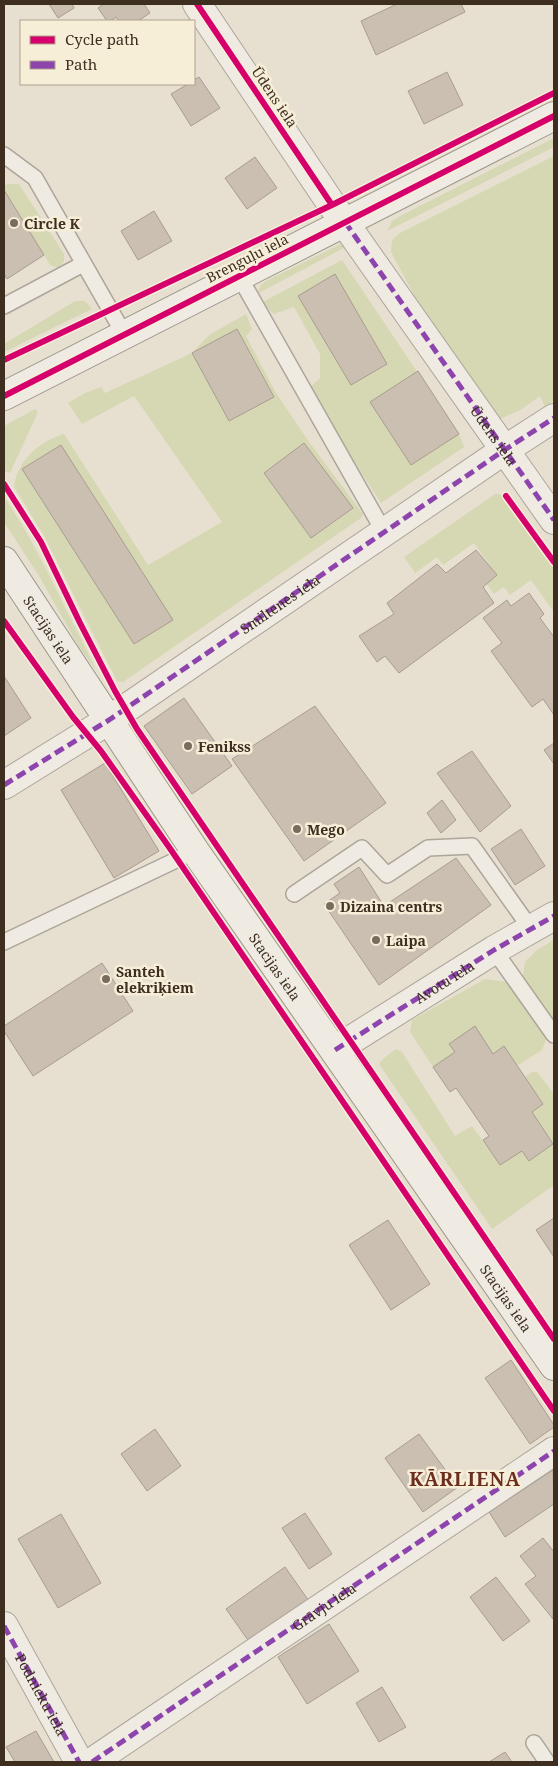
<svg xmlns="http://www.w3.org/2000/svg" width="558" height="1766" font-family="'Noto Serif',serif">
<style>
.green{fill:#d6d7b3}
.building{fill:#cbbfb2;stroke:#a89c90}
.lines{fill:none;stroke-linecap:round;stroke-linejoin:round}
.service-casing{stroke:#ada599;stroke-width:18}
.minor-casing{stroke:#ada599;stroke-width:30}
.secondary-casing{stroke:#9c958a;stroke-width:30}
.service{stroke:#efebe3;stroke-width:15}
.minor{stroke:#efebe3;stroke-width:28}
.secondary{stroke:#efebe3;stroke-width:28}
.quiet{stroke:#8e44ad;stroke-width:5;stroke-dasharray:10 5;stroke-linecap:butt}
.cycleway-casing{stroke:#f7eed8;stroke-width:9}
.cycleway{stroke:#d6006c;stroke-width:6}
.poi-dot{fill:#786c5e;stroke:#f7eed8;stroke-width:2}
.labels{text-anchor:middle;dominant-baseline:central;stroke-width:5;stroke-linejoin:round;paint-order:stroke}
.street-label{font-size:14px;fill:#3d2e20;stroke:#f7eed8}
.poi-label{font-size:14px;font-weight:bold;fill:#3d2e20;stroke:#f7eed8;text-anchor:start}
.district-label{font-size:19px;font-weight:bold;letter-spacing:1px;fill:#6b2e1e;stroke:#f7eed8}
</style>
<rect width="100%" height="100%" fill="#e7e0d1"/>
<path class="green" d="M 554,138 L 554,147 L 387,231 L 392,221 L 402,215 Z
M 554,156 L 554,400 L 545,407 L 540,396 L 522,409 L 496,421 L 415,297 L 391,252 L 392,240 L 400,233 Z
M 8,184 L 19,184 L 64,254 L 64,261 L 59,268 L 50,265 L 4,190 L 4,186 Z
M 343,243 L 353,243 L 257,294 L 261,285 L 268,280 Z
M 342,260 L 459,434 L 464,447 L 381,503 L 307,390 L 320,378 L 320,354 L 294,307 L 274,314 L 261,303 Z
M 75,301 L 85,301 L 92,309 L 4,352 L 4,344 Z
M 246,314 L 252,329 L 246,336 L 276,393 L 309,442 L 363,514 L 361,518 L 123,682 L 117,681 L 43,534 L 14,487 C 17,461 39,441 64,434 L 148,565 L 222,522 L 134,396 L 82,424 L 68,403 L 85,393 L 101,387 L 105,393 L 192,353 L 209,335 Z
M 35,409 L 38,412 L 10,473 L 5,471 L 4,426 Z
M 495,494 L 499,494 L 506,497 L 554,567 L 554,612 L 531,580 L 510,595 L 504,587 L 494,594 L 482,578 L 493,570 L 474,543 L 443,565 L 437,557 L 415,573 L 404,557 Z
M 4,497 C 29,533 48,572 67,612 C 77,631 87,650 96,670 L 79,647 L 39,576 L 4,522 Z
M 554,940 L 554,1020 L 529,986 L 523,976 L 525,962 L 537,950 Z
M 485,979 L 507,982 L 543,1033 L 546,1040 L 542,1050 L 517,1066 L 493,1054 L 475,1027 L 449,1044 L 455,1052 L 433,1067 L 410,1032 L 412,1020 Z
M 396,1049 L 402,1052 L 455,1136 L 472,1126 L 500,1165 L 522,1151 L 529,1161 L 553,1144 L 532,1112 L 543,1104 L 525,1077 L 532,1072 L 537,1072 L 554,1094 L 554,1185 L 492,1229 L 379,1064 L 384,1058 Z"/>
<path class="building" d="M 49,4 L 72,4 L 74,8 L 58,18 Z
M 104,4 L 144,4 L 150,13 L 138,21 L 119,21 L 116,17 L 110,21 L 107,21 L 98,8 Z
M 397,4 L 461,4 L 465,12 L 376,55 L 361,21 Z
M 447,72 L 463,105 L 424,124 L 408,91 Z
M 199,77 L 220,108 L 191,126 L 171,94 L 188,84 L 194,84 L 194,80 Z
M 255,157 L 277,188 L 247,209 L 225,178 Z
M 4,190 L 44,255 L 7,279 L 4,274 Z
M 154,211 L 172,241 L 138,260 L 121,231 Z
M 335,274 L 387,364 L 351,385 L 298,296 Z
M 237,329 L 274,397 L 229,421 L 192,353 Z
M 418,371 L 459,434 L 411,465 L 370,402 Z
M 304,443 L 353,508 L 311,538 L 264,473 Z
M 61,445 L 173,620 L 134,644 L 22,469 Z
M 476,550 L 497,575 L 483,587 L 494,603 L 399,673 L 385,656 L 377,662 L 359,636 L 394,614 L 387,603 L 437,564 L 446,573 Z
M 529,593 L 544,614 L 540,618 L 554,637 L 554,715 L 543,699 L 532,707 L 491,651 L 502,643 L 483,618 L 507,600 L 511,606 Z
M 4,676 L 31,718 L 4,736 Z
M 184,698 L 232,766 L 192,794 L 144,726 Z
M 315,706 L 386,803 L 304,861 L 232,759 Z
M 554,743 L 554,764 L 544,750 Z
M 472,751 L 511,806 L 480,832 L 437,773 Z
M 105,763 L 159,851 L 114,878 L 61,790 Z
M 442,800 L 456,820 L 441,833 L 427,813 Z
M 521,829 L 545,866 L 515,885 L 491,849 Z
M 456,858 L 491,905 L 379,985 L 324,904 L 340,893 L 334,884 L 359,867 L 384,906 Z
M 102,963 L 133,1011 L 33,1076 L 4,1031 L 4,1026 Z
M 475,1026 L 493,1054 L 504,1046 L 543,1104 L 532,1112 L 553,1144 L 529,1161 L 522,1151 L 500,1165 L 483,1140 L 489,1136 L 456,1088 L 450,1092 L 433,1067 L 455,1052 L 449,1044 Z
M 554,1218 L 554,1257 L 536,1230 Z
M 388,1220 L 430,1284 L 391,1310 L 349,1245 Z
M 511,1360 L 554,1425 L 554,1427 L 530,1444 L 485,1378 Z
M 155,1429 L 181,1466 L 147,1491 L 121,1454 Z
M 419,1434 L 458,1487 L 423,1512 L 385,1458 Z
M 553,1470 L 554,1504 L 505,1537 L 489,1512 Z
M 305,1513 L 332,1554 L 309,1569 L 282,1528 Z
M 61,1514 L 101,1583 L 58,1608 L 18,1539 Z
M 543,1538 L 554,1552 L 553,1619 L 525,1584 L 536,1576 L 520,1556 Z
M 285,1567 L 309,1601 L 250,1643 L 226,1609 Z
M 496,1577 L 530,1621 L 503,1641 L 470,1597 Z
M 329,1624 L 359,1671 L 307,1704 L 278,1657 Z
M 382,1687 L 406,1727 L 379,1742 L 356,1703 Z
M 36,1731 L 54,1762 L 15,1762 L 6,1747 Z
M 505,1752 L 512,1762 L 489,1762 Z"/>
<g class="lines">
<defs>
<path id="service" d="M 4,155 L 35,178 L 124,334
M 239,276 L 384,532
M 4,306 L 83,264
M 294,894 L 362,848 L 387,875 L 428,848 L 472,846 L 531,929
M 4,942 L 195,851
M 494,950 L 554,1035
M 534,1743 L 547,1762"/>
<g id="minor">
<path id="s1" d="M 197,4 L 332,205 L 554,520"/>
<path d="M 4,785 L 109,720 L 506,449 L 554,418"/>
<path id="s2" d="M 335,1050 L 494,950 L 554,916"/>
<path d="M 4,1626 L 79,1762"/>
<path id="s3" d="M 92,1762 L 554,1451"/>
</g>
<g id="secondary">
<path d="M 4,396 L 554,116"/>
<path id="s4" d="M 4,561 L 195,851 L 554,1366"/>
</g>
</defs>
<use href="#service" class="service-casing"/>
<use href="#minor" class="minor-casing"/>
<use href="#secondary" class="secondary-casing"/>
<use href="#service" class="service"/>
<use href="#minor" class="minor"/>
<use href="#secondary" class="secondary"/>
<g class="quiet">
<path d="M 345,222 L 554,520"/>
<path id="s5" d="M 4,785 L 109,720 L 506,449 L 554,418"/>
<path d="M 335,1050 L 494,950 L 554,916"/>
<path id="s6" d="M 4,1626 L 79,1762"/>
<path d="M 92,1762 L 554,1451"/>
</g>
<defs>
<path id="cycleway" d="M 197,4 L 332,205
M 4,360 L 332,205 L 554,93
M 4,396 L 554,116
M 4,484 L 41,542 L 80,623 L 115,691 L 137,729 L 554,1339
M 506,496 L 554,562
M 4,621 L 73,717 L 101,751 L 169,847 L 554,1411"/>
</defs>
<use href="#cycleway" class="cycleway-casing"/>
<use href="#cycleway" class="cycleway"/>
</g>
<g class="poi-dot">
<circle cx="14" cy="223" r="5"/>
<circle cx="188" cy="746" r="5"/>
<circle cx="297" cy="829" r="5"/>
<circle cx="330" cy="906" r="5"/>
<circle cx="376" cy="940" r="5"/>
<circle cx="106" cy="979" r="5"/>
</g>
<g class="labels">
<g class="street-label">
<text transform="translate(275 97) rotate(56)">Ūdens iela</text>
<text transform="translate(247 258) rotate(-27)">Brenguļu iela</text>
<text stroke="none"><textPath href="#s1" startOffset="524">Ūdens iela</textPath></text>
<text stroke="none"><textPath href="#s5" startOffset="330">Smiltenes iela</textPath></text>
<text stroke="none"><textPath href="#s4" startOffset="82">Stacijas iela</textPath></text>
<text stroke="none"><textPath href="#s4" startOffset="488">Stacijas iela</textPath></text>
<text stroke="none"><textPath href="#s2" startOffset="129">Avotu iela</textPath></text>
<text stroke="none"><textPath href="#s4" startOffset="892">Stacijas iela</textPath></text>
<text stroke="none"><textPath href="#s3" startOffset="279">Grāvju iela</textPath></text>
<text stroke="none"><textPath href="#s6" startOffset="78">Podnieku iela</textPath></text>
</g>
<g class="poi-label">
<text x="24" y="223">Circle K</text>
<text x="198" y="746">Fenikss</text>
<text x="307" y="829">Mego</text>
<text x="340" y="906">Dizaina centrs</text>
<text x="386" y="940">Laipa</text>
<text x="116" y="971">Santeh<tspan x="116" dy="16">elekriķiem</tspan></text>
</g>
<g class="district-label">
<text x="465" y="1479">KĀRLIENA</text>
</g>
</g>
<rect width="558" height="1766" fill="none" stroke="#3d2e20" stroke-width="10"/>
<rect x="20" y="20" width="175" height="65" fill="#f7eed8" stroke="#ada18e"/>
<rect x="30" y="36" width="25" height="8" fill="#d6006c" stroke="#ada18e"/>
<text x="65" y="45" font-size="15" fill="#3d2e20">Cycle path</text>
<rect x="30" y="61" width="25" height="8" fill="#8e44ad" stroke="#ada18e"/>
<text x="65" y="70" font-size="15" fill="#3d2e20">Path</text>
</svg>
